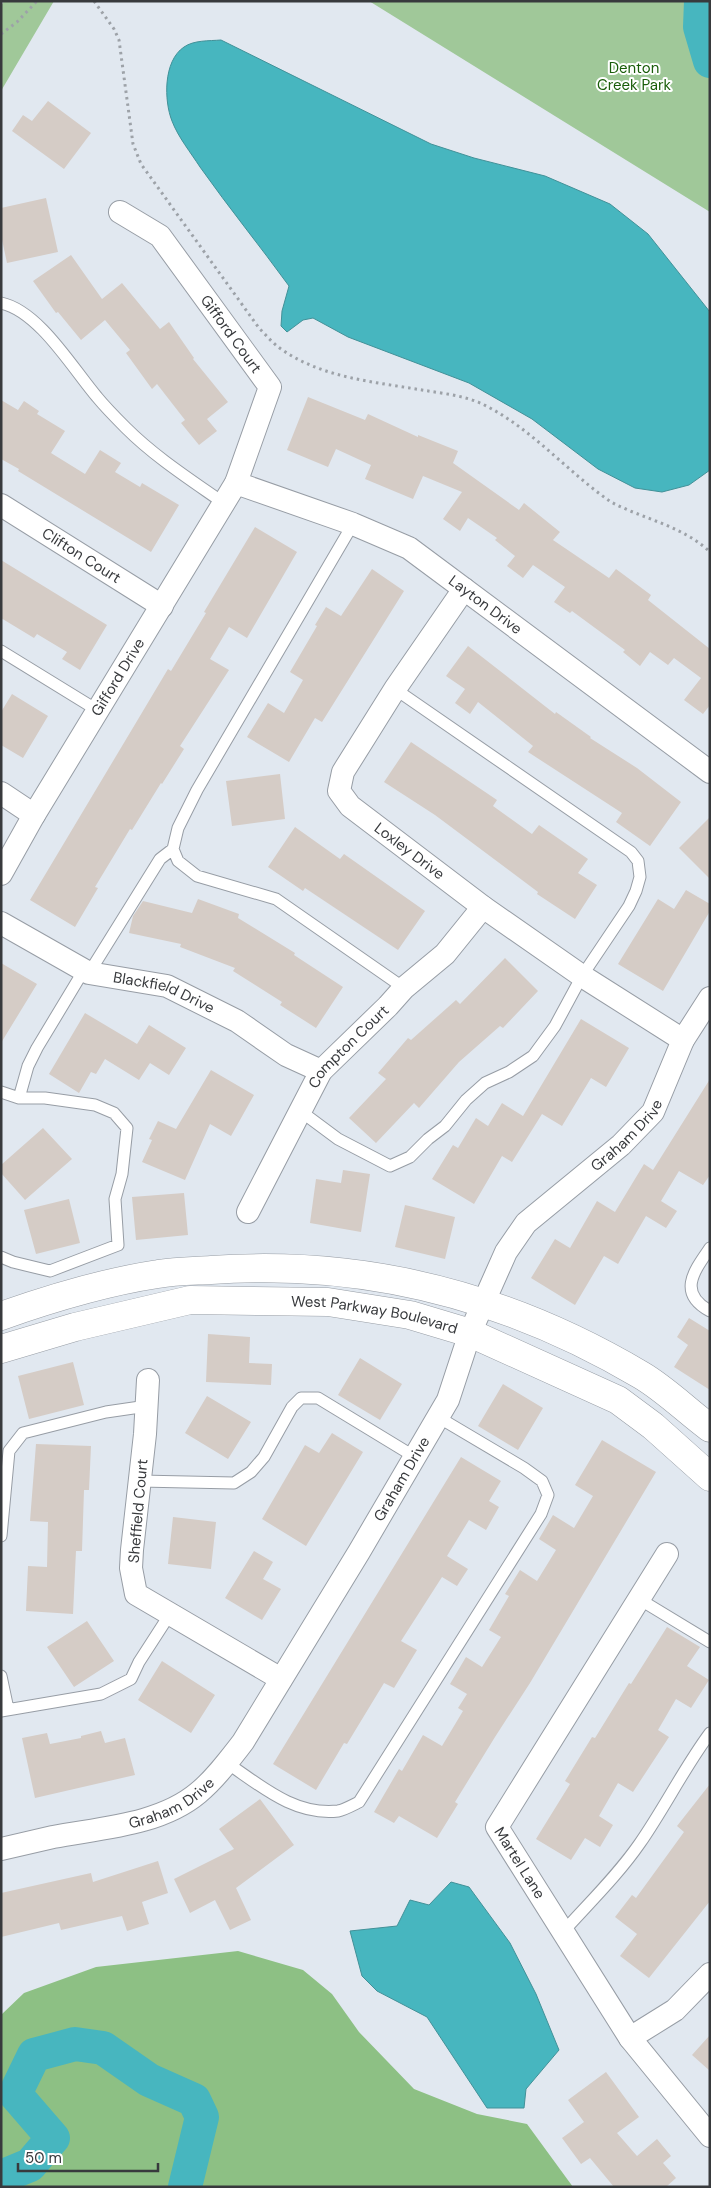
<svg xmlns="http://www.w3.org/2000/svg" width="711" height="2188" font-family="'DM Sans',sans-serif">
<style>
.green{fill:#a0c899}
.forest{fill:#8dc084}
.water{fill:#47b6bf;stroke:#429198}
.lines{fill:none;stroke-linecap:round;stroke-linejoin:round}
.river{stroke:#47b6bf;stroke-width:34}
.building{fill:#d5ccc6}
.service-casing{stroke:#979da5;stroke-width:13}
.minor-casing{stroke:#979da5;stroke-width:24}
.tertiary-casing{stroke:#979da5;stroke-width:29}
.path{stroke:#9da2a8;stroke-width:3;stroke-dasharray:2.5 4;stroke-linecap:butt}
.service{stroke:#fff;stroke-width:11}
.minor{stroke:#fff;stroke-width:22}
.tertiary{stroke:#fff;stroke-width:28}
.labels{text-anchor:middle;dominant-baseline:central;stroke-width:4;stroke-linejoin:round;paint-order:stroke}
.park-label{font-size:15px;fill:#195d09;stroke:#fff}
.street-label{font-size:15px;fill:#383a3d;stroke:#fff}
</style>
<rect width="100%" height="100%" fill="#e1e8f0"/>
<path class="green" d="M 4,1 L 54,1 L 1,91 L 1,6 Z
M 369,1 L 701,1 L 700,27 L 710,61 L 710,212 Z"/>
<path class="forest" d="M 238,1951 L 303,1970 L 332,1994 L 359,2032 L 414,2089 L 477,2114 L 527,2124 L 573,2187 L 1,2187 L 1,2015 L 24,1993 L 96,1967 Z"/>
<path class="water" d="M 221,40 L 431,144 L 474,158 L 545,176 L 610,204 L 648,234 L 710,312 L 710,470 L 689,485 L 662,492 L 635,488 L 598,469 L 532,419 L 469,383 L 348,337 L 313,318 L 303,320 L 287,332 L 281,326 L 282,311 L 289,286 C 260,246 229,208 200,167 C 191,153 178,137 172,121 C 164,101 163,61 184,47 C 194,40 209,41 221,40 Z
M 451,1882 L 469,1887 L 510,1943 L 536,1994 L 559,2050 L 526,2089 L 524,2108 L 487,2108 L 427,2017 L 377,1991 L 362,1976 L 350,1931 L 397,1926 L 410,1900 L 429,1905 Z"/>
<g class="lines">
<path class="river" d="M 701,1 L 700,27 L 710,61
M 1,2177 L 30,2165 L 53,2138 L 15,2094 L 34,2055 L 75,2044 L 103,2048 L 149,2080 L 194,2100 L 202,2117 L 185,2187"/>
</g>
<path class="building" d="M 48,101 L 91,133 L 64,169 L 12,131 L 23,115 L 32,121 Z
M 46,198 L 58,252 L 7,263 L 1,235 L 1,208 Z
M 71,255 L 102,299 L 122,283 L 160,329 L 169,322 L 194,358 L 193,359 L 228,402 L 207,419 L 217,431 L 199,445 L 181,423 L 185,420 L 157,384 L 152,389 L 126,353 L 130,350 L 105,320 L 81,340 L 58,312 L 56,313 L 33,281 Z
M 308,397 L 365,420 L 368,414 L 418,437 L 418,435 L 458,451 L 453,463 L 519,510 L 524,503 L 560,532 L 553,540 L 609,578 L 616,569 L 651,595 L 648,600 L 710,649 L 710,705 L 703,714 L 684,700 L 701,678 L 674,658 L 668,665 L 650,652 L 640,666 L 623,652 L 625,650 L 572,611 L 570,613 L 554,602 L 565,587 L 533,565 L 523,578 L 507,566 L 515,556 L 495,540 L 497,538 L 468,518 L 460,531 L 443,519 L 462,492 L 423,476 L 413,499 L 365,479 L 371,465 L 336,449 L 328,467 L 287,450 Z
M 1,400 L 18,410 L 24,401 L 39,411 L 37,414 L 65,431 L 51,453 L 85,474 L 100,450 L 121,463 L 115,472 L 140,487 L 142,483 L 179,505 L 151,552 L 18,471 L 19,469 L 1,459 Z
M 255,527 L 297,552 L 247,638 L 229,627 L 210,659 L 229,670 L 180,746 L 184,749 L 162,784 L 161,783 L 132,830 L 130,829 L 95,887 L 98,888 L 75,927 L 30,900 L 137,721 L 168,669 L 171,671 L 206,613 L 204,612 Z
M 1,560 L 107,625 L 80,670 L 62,659 L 67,652 L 37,634 L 34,638 L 1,618 Z
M 372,569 L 404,591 L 322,722 L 315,718 L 289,762 L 247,737 L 268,703 L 284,713 L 303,680 L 290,672 L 317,626 L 315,625 L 326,607 L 341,616 Z
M 468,646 L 555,714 L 556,712 L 591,737 L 590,738 L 637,768 L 681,802 L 650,846 L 616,822 L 622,813 L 528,752 L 533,746 L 478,702 L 470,714 L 455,703 L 465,689 L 446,676 Z
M 12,694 L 48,716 L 23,758 L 1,745 L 1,712 Z
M 411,742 L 497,800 L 493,806 L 532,834 L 539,825 L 588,859 L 578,873 L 597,885 L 575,919 L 537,894 L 538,892 L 435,815 L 384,782 Z
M 280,774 L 285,819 L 232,826 L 226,781 Z
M 710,817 L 710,879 L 679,848 Z
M 295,827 L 340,859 L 344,854 L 425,911 L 398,950 L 305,888 L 303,891 L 268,867 Z
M 686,890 L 710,904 L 710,911 L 663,991 L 618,964 L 658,899 L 674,909 Z
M 198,899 L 239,914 L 238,918 L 295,953 L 294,955 L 343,987 L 316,1028 L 280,1005 L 282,1002 L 233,971 L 235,968 L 180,947 L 181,944 L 129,933 L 133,916 L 143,901 L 192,913 Z
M 505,958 L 538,991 L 503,1028 L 500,1026 L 459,1062 L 419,1108 L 414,1103 L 376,1143 L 349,1118 L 386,1079 L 378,1073 L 408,1038 L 411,1040 L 456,1000 L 460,1004 Z
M 1,963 L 37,984 L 1,1043 Z
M 85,1013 L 137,1044 L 149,1025 L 186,1048 L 169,1075 L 150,1063 L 139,1080 L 105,1059 L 96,1074 L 91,1072 L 79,1093 L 49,1074 Z
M 581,1019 L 629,1048 L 606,1087 L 591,1078 L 562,1126 L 542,1114 L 512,1162 L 502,1156 L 474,1204 L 432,1179 L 453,1145 L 458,1148 L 476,1118 L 488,1126 L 502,1103 L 523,1116 Z
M 211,1070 L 254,1095 L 231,1136 L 210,1124 L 185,1180 L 142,1162 L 152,1140 L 149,1139 L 158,1121 L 176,1129 Z
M 710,1079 L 710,1175 L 703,1185 L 679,1171 L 661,1201 L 677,1211 L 666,1228 L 646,1216 L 618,1264 L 604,1256 L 575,1305 L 531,1278 L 555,1239 L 570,1248 L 597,1201 L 615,1212 L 644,1164 L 653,1170 Z
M 43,1128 L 72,1159 L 25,1200 L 1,1173 L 1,1165 Z
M 343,1170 L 370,1174 L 361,1232 L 310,1223 L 316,1179 L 341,1183 Z
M 184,1193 L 188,1235 L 136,1240 L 132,1197 Z
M 69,1199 L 80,1243 L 36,1254 L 24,1210 Z
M 405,1205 L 455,1217 L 445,1259 L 395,1247 Z
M 689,1318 L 710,1331 L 710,1390 L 674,1367 L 688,1345 L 677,1337 Z
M 208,1334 L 250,1337 L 249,1363 L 272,1364 L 271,1385 L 206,1382 Z
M 360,1358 L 402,1384 L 380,1420 L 338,1395 Z
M 73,1362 L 84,1405 L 29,1419 L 18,1376 Z
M 503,1384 L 543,1408 L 518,1450 L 478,1426 Z
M 207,1396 L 251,1422 L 228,1459 L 185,1433 Z
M 332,1433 L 363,1452 L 306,1546 L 262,1519 L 305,1445 L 319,1453 Z
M 602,1440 L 656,1472 L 530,1683 L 495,1737 L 455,1802 L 458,1804 L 437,1838 L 399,1816 L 394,1823 L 374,1812 L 399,1769 L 402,1771 L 423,1735 L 442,1746 L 463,1711 L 458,1708 L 467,1694 L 450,1684 L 466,1657 L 482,1667 L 501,1637 L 489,1630 L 509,1596 L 505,1594 L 520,1570 L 537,1581 L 556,1550 L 539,1539 L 553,1515 L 574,1528 L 593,1496 L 575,1485 Z
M 36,1444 L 91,1446 L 89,1490 L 84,1490 L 82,1551 L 76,1551 L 73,1614 L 26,1611 L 28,1566 L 47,1567 L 48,1522 L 30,1521 Z
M 461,1457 L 501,1481 L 489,1501 L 499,1507 L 486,1530 L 469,1520 L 447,1556 L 468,1569 L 457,1586 L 442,1577 L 401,1641 L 417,1650 L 394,1688 L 384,1683 L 347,1744 L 344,1743 L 316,1790 L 273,1764 Z
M 173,1517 L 216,1522 L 211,1569 L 168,1564 Z
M 254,1551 L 273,1562 L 263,1579 L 281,1589 L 262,1620 L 225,1598 Z
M 87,1621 L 114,1661 L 74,1687 L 47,1647 Z
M 667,1627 L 700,1647 L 687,1666 L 709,1680 L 691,1708 L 676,1699 L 658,1730 L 669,1737 L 633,1792 L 618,1783 L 599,1816 L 613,1825 L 600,1847 L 585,1838 L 571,1860 L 536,1839 L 570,1784 L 565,1781 L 592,1737 L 595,1738 L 629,1683 L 631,1684 Z
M 162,1661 L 215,1695 L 191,1733 L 138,1700 Z
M 101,1731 L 105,1743 L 125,1738 L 135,1775 L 35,1798 L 22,1738 L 47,1733 L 50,1744 L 81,1738 L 81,1736 Z
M 710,1784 L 710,1901 L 649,1978 L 620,1956 L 637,1934 L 615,1917 L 632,1895 L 636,1898 L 684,1832 L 677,1826 Z
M 260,1799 L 294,1845 L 236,1888 L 251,1920 L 230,1930 L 215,1900 L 190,1913 L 174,1879 L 234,1849 L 219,1829 Z
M 158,1861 L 168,1893 L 142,1902 L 149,1924 L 127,1931 L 122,1916 L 61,1930 L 59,1923 L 1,1937 L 1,1893 L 91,1873 L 93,1882 Z
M 710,2035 L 710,2071 L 692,2055 Z
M 606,2072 L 639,2117 L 617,2133 L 637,2156 L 657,2139 L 671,2156 L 663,2163 L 676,2178 L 666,2187 L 614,2187 L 590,2158 L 581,2164 L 562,2138 L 584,2122 L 568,2100 Z"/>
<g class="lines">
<defs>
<path id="service" d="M 1,303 C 39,311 73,369 97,397 C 106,408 116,418 126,428 C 155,457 191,480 225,504
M 1,651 L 97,710
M 173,849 L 178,861 L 197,876 L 276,899 L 404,988
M 89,973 L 160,859 L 173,849 L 178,828 L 197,790 L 353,524
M 1,1092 L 19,1098 L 45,1098 L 95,1105 L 114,1113 L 127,1128 L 122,1174 L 115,1199 L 118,1245 L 50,1271 L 13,1262 L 1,1257
M 19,1098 L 28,1066 L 37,1048 L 84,970
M 299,1110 L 338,1139 L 390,1166 L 410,1157 L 428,1139 L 445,1126 L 466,1100 L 485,1083 L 509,1072 L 533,1056 L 555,1026 L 582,976 L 629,906 L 636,891 L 640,877 L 638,861 L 631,852 L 395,689
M 710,1248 C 694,1271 677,1293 710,1311
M 140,1481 L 234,1483 L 251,1472 L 264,1457 L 292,1407 L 301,1398 L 318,1398 L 415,1457
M 1,1536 L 9,1451 L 23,1433 L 106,1412 L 147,1406
M 639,1599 L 710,1642
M 1,1676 L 8,1709
M 1,1711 L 101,1694 L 131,1679 L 139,1662 L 170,1614
M 227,1763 C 260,1785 294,1816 338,1811 C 344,1810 353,1805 359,1802 L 541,1514 L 548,1495 L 542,1481 L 524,1468 L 438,1417
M 563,1932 C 589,1903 618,1875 640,1843 C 665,1807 684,1768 710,1733"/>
<g id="minor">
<path id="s1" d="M 236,483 L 353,524 L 409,548 L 710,772"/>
<path id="s2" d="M 1,505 L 162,606"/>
<path id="s3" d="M 464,589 L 395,689 L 343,772 L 339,791 L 350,806 L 483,907 L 582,976 L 683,1040"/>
<path d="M 1,793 L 34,815"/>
<path id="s4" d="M 1,874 L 34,815 L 236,483 L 270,387 L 160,236 L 120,212"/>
<path id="s5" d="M 1,923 L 89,973 L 167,986 L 237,1021 L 286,1055 L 321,1071"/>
<path id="s6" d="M 248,1212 L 321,1071 L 388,1006 L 404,988 L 445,954 L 483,907"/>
<path d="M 148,1380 L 145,1434 L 132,1550 L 131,1568 L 136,1594 L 281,1679"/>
<path id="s7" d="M 667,1554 L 497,1827 L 630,2038 L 710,2136"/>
<path id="s8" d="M 1,1849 C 19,1845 36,1841 53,1837 C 100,1828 160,1825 198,1793 C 215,1779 229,1760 243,1742 L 359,1552 L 448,1400 L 470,1333 L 506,1252 L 526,1223 L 621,1145 L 653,1112 L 683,1040 L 710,998"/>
<path d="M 630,2038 L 675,2010 L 710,1974"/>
</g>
<g id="tertiary">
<path d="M 1,1316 C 52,1298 105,1282 158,1274 C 175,1271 193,1271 211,1270 C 366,1259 508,1296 641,1375 C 665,1389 687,1411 710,1428"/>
<path id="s9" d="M 1,1349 L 75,1327 L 190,1300 L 328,1302 L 410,1315 L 470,1333 L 618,1400 L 653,1426 L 710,1477"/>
</g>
</defs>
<use href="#service" class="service-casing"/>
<use href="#minor" class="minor-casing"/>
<use href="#tertiary" class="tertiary-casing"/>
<path class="path" d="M 94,1 L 114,29 L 119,40 L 133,144 L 141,164 L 259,328 C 267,336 274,345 284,351 C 324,378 375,382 422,390 C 440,393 460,395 478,402 C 529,425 566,471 611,502 C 643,519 683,526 710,552
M 1,34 L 17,22 L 37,1"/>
<use href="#service" class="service"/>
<use href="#minor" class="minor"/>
<use href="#tertiary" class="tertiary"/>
</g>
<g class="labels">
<g class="park-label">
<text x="634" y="68">Denton<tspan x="634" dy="17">Creek Park</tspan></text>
</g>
<g class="street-label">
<text transform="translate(231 334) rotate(54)">Gifford Court</text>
<text stroke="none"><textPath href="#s2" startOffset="95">Clifton Court</textPath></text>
<text stroke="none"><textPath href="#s1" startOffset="280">Layton Drive</textPath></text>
<text stroke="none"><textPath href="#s4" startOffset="229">Gifford Drive</textPath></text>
<text stroke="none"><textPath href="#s3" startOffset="332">Loxley Drive</textPath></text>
<text stroke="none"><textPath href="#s5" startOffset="179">Blackfield Drive</textPath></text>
<text stroke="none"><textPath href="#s6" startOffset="195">Compton Court</textPath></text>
<text stroke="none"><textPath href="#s8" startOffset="1002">Graham Drive</textPath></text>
<text stroke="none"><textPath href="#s9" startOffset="381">West Parkway Boulevard</textPath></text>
<text stroke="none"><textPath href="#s8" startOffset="582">Graham Drive</textPath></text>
<text transform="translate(138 1511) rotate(-85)">Sheffield Court</text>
<text stroke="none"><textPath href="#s8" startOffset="178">Graham Drive</textPath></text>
<text stroke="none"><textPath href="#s7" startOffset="364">Martel Lane</textPath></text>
</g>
</g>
<rect width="711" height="2188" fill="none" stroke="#383a3d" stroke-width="5"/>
<path d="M18 2163v8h140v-8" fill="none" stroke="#383a3d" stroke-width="2.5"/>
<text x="25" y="2163" font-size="15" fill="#383a3d" stroke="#ffffff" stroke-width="4" paint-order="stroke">50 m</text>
</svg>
